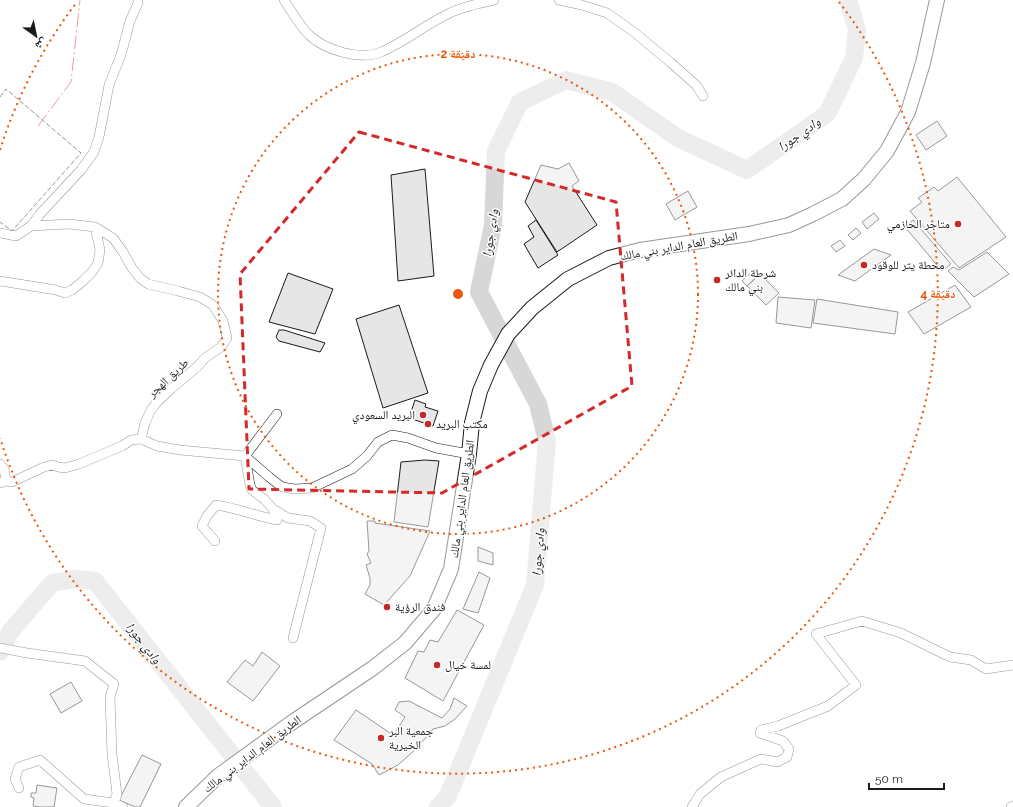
<svg xmlns="http://www.w3.org/2000/svg" width="1013" height="807" font-family="Raleway,'Noto Naskh Arabic',sans-serif">
<style>
.lines{fill:none;stroke-linecap:round;stroke-linejoin:round}
.river{stroke:#d7d7d7;stroke-width:18}
.building{fill:#e6e6e6;stroke:#1a1a1a}
.street-casing{stroke:#1a1a1a;stroke-width:10}
.primary-casing{stroke:#1a1a1a;stroke-width:16}
.street{stroke:#fff;stroke-width:9}
.primary{stroke:#fff;stroke-width:14}
.fence{stroke:#1a1a1a;stroke-width:1;stroke-dasharray:5 2;stroke-linecap:butt}
.power{stroke:#c62828;stroke-width:1;stroke-dasharray:14 3 2 3;stroke-linecap:butt}
.marked{fill:none;stroke:#d62828;stroke-width:3;stroke-dasharray:8 5;stroke-linejoin:round}
.ring{fill:none;stroke:#e8590c;stroke-width:2;stroke-dasharray:2 4}
.poi-dot{fill:#c62828;stroke:#fff;stroke-width:1.5}
.labels{text-anchor:middle;dominant-baseline:central;stroke-width:3;stroke-linejoin:round;paint-order:stroke}
.poi-label{font-size:12px;fill:#1a1a1a;stroke:#fff;text-anchor:start}
.street-label{font-size:12px;fill:#1a1a1a;stroke:#fff}
.water-label{font-size:13px;font-style:italic;fill:#1a1a1a;stroke:#fff}
.centre{fill:#e8590c;stroke:#fff;stroke-width:2}
.ring-label{font-size:12px;text-anchor:middle;font-weight:bold;fill:#e8590c;stroke:#fff;stroke-width:3;stroke-linejoin:round;paint-order:stroke}
</style>
<rect width="100%" height="100%" fill="#fff"/>
<g class="lines">
<path class="river" d="M 0,652 L 10,632 L 52,583 L 75,579 L 95,581 L 273,807
M 438,807 L 448,796 L 535,585 L 547,441 L 538,404 L 479,292 L 493,225 L 496,151 L 520,102 L 566,80 L 612,92 L 678,138 L 747,170 L 827,114 L 854,58 L 857,30 L 848,0"/>
</g>
<path class="building" d="M 937,121 L 947,136 L 926,150 L 916,135 Z
M 569,163 L 579,181 L 572,186 L 597,225 L 557,252 L 525,202 L 541,165 L 558,169 Z
M 425,169 L 434,276 L 398,281 L 391,175 Z
M 957,177 L 1006,237 L 959,268 L 910,211 L 922,202 L 918,198 L 934,187 L 938,191 Z
M 688,191 L 697,207 L 675,220 L 666,204 Z
M 874,213 L 879,219 L 867,229 L 862,222 Z
M 536,220 L 558,255 L 538,268 L 524,244 L 534,237 L 528,226 Z
M 913,220 L 951,264 L 942,271 L 905,227 Z
M 856,228 L 861,233 L 853,240 L 848,235 Z
M 840,240 L 845,246 L 836,252 L 831,246 Z
M 874,249 L 891,255 L 855,281 L 838,275 Z
M 987,252 L 1009,274 L 974,297 L 948,271 L 953,267 L 959,270 Z
M 755,269 L 760,274 L 747,286 L 742,281 Z
M 288,273 L 333,289 L 315,334 L 269,322 Z
M 760,274 L 779,293 L 766,305 L 747,286 Z
M 955,285 L 971,307 L 924,334 L 908,312 Z
M 778,297 L 815,300 L 811,328 L 776,323 Z
M 817,299 L 898,312 L 895,334 L 813,323 Z
M 399,305 L 428,393 L 383,408 L 356,319 Z
M 279,330 L 284,330 L 325,343 L 320,352 L 279,341 L 276,337 Z
M 415,400 L 426,404 L 425,407 L 438,411 L 433,426 L 409,418 Z
M 425,460 L 439,461 L 428,527 L 394,522 L 401,462 Z
M 367,521 L 375,521 L 375,523 L 430,531 L 410,576 L 384,605 L 365,594 L 370,585 L 370,578 L 366,565 L 371,563 L 367,554 L 369,551 Z
M 478,547 L 493,553 L 493,565 L 478,561 Z
M 479,572 L 490,578 L 478,613 L 463,609 Z
M 457,610 L 484,625 L 443,701 L 405,678 L 418,651 L 424,652 L 430,640 L 438,642 Z
M 262,652 L 280,666 L 253,701 L 227,682 L 245,660 L 253,666 Z
M 71,682 L 82,701 L 61,713 L 50,694 Z
M 454,698 L 467,706 L 455,719 L 445,726 L 433,729 L 416,749 L 398,765 L 379,775 L 372,764 L 334,740 L 356,710 L 393,735 L 405,717 L 395,710 L 399,702 L 409,701 L 442,718 L 450,709 Z
M 142,755 L 161,764 L 140,807 L 135,807 L 119,800 Z
M 37,785 L 57,788 L 54,807 L 40,807 L 33,806 L 34,798 L 31,797 L 31,793 L 36,793 Z"/>
<g class="lines">
<defs>
<path id="street" d="M 284,0 C 292,12 299,25 309,35 C 325,50 360,61 381,52 C 405,42 426,24 450,13 C 462,7 480,3 494,0
M 559,0 L 582,5 L 607,13 L 634,32 L 670,62 L 696,85 L 703,96
M 31,226 L 40,214 L 81,170 L 94,152 L 99,137 L 109,85 L 121,55 L 130,21 L 138,3 L 138,0
M 0,233 L 16,236 L 31,226 L 69,224 L 95,227 L 113,238 L 123,252 L 132,268 L 140,278 L 148,284 L 178,291 L 200,297 L 213,305 L 223,321 L 227,338 L 221,347 L 205,358 L 198,366 L 171,389 L 157,402 L 151,410 L 145,423 L 141,439 L 157,446 L 180,450 L 245,456 L 269,477 L 282,487 L 295,489 L 312,488 L 352,469 L 367,456 L 378,442 L 392,435 L 408,438 L 436,448 L 469,454
M 0,281 L 56,290 L 65,293 L 72,290 L 82,282 L 92,272 L 98,263 L 100,250 L 95,227
M 0,464 L 4,469 L 6,481
M 0,483 L 6,481 L 12,482 L 44,467 L 52,465 L 58,467 L 65,468 L 79,464 L 122,446 L 131,440 L 141,439
M 273,509 L 288,518 L 310,521 L 321,528 L 293,638
M 215,541 L 202,526 L 207,516 L 216,505 C 237,508 256,516 277,520 L 273,509 L 264,499 L 252,490 L 250,485 L 245,456 L 277,414
M 0,648 L 27,653 L 85,661 L 114,684 L 110,697 L 112,754 L 117,794 L 114,803 L 123,807
M 19,788 L 15,779 L 19,767 L 40,760 L 84,799 L 114,803
M 692,807 L 700,794 L 721,777 L 761,759 L 777,762 L 787,757 L 789,749 L 783,741 L 760,733 L 761,730 L 778,726 L 828,706 L 856,685 L 816,634 L 862,621 L 901,633 L 950,657 L 971,660 L 986,669 L 1013,665
M 1011,807 L 1013,806"/>
<path id="primary" d="M 186,807 L 218,776 L 294,721 L 373,668 L 405,643 L 434,609 L 451,569 L 469,454 L 472,423 L 480,391 L 491,365 L 508,334 L 532,308 L 568,279 L 609,258 L 640,250 L 749,234 L 789,225 L 813,214 L 842,199 L 864,179 L 887,151 L 908,112 L 923,63 L 937,0"/>
</defs>
<use href="#street" class="street-casing"/>
<use href="#primary" class="primary-casing"/>
<use href="#street" class="street"/>
<use href="#primary" class="primary"/>
<path class="fence" d="M 0,97 L 6,89 L 81,153 L 12,231 L 0,222"/>
<path class="power" d="M 38,126 L 71,82 L 80,0"/>
</g>
<path d="M0 0H1013V807H0ZM 359,132 L 616,202 L 632,386 L 442,493 L 249,489 L 240,274 Z" fill="#fff" fill-opacity=".55" fill-rule="evenodd"/>
<path class="marked" d="M 359,132 L 616,202 L 632,386 L 442,493 L 249,489 L 240,274 Z"/>
<g class="ring">
<circle cx="458" cy="294" r="240"/>
<path d="M0 150A480 480 0 0 1 77 2M839 2A480 480 0 1 1 0 438"/>
</g>
<g class="poi-dot">
<circle cx="958" cy="224" r="4"/>
<circle cx="864" cy="265" r="4"/>
<circle cx="717" cy="280" r="4"/>
<circle cx="423" cy="415" r="4"/>
<circle cx="428" cy="424" r="4"/>
<circle cx="387" cy="607" r="4"/>
<circle cx="437" cy="665" r="4"/>
<circle cx="381" cy="738" r="4"/>
</g>
<g class="labels">
<g class="poi-label">
<text x="950" y="224" text-anchor="end">متاجر الحازمي</text>
<text x="872" y="265">محطة يتر للوقود</text>
<text x="725" y="273">شرطة الدائر<tspan x="725" dy="14">بني مالك</tspan></text>
<text x="415" y="415" text-anchor="end">البريد السعودي</text>
<text x="436" y="424">مكتب البريد</text>
<text x="395" y="607">فندق الرؤية</text>
<text x="445" y="665">لمسة خيال</text>
<text x="389" y="731">جمعية البر<tspan x="389" dy="14">الخيرية</tspan></text>
</g>
<g class="street-label">
<text transform="translate(679 246) rotate(-10)">الطريق العام الداير بني مالك</text>
<text transform="translate(168 378) rotate(-43)">طريق الهجر</text>
<text transform="translate(462 499) rotate(-82)">الطريق العام الداير بني مالك</text>
<text transform="translate(252 754) rotate(-37)">الطريق العام الداير بني مالك</text>
</g>
<g class="water-label">
<text transform="translate(799 134) rotate(-35)">وادي جورا</text>
<text transform="translate(490 233) rotate(-81)">وادي جورا</text>
<text transform="translate(538 552) rotate(-85)">وادي جورا</text>
<text transform="translate(144 643) rotate(52)">وادي جورا</text>
</g>
</g>
<circle cx="458" cy="294" r="6" class="centre"/>
<g class="ring-label">
<text x="458" y="58">2 دقيقة</text>
<text x="938" y="298">4 دقيقة</text>
</g>
<g transform="translate(36 36) rotate(147)" stroke="#ffffff" stroke-width="3" paint-order="stroke">
<path d="M0-3L7 15L0 10L-7 15Z" fill="#1a1a1a"/>
<text y="-6" font-size="11" font-weight="bold" text-anchor="middle" fill="#1a1a1a">ش</text>
</g>
<path d="M869 783v6h75v-6" fill="none" stroke="#1a1a1a" stroke-width="2"/>
<text x="875" y="783" font-size="12" fill="#1a1a1a" stroke="#ffffff" stroke-width="3" paint-order="stroke">50 m</text>
</svg>
